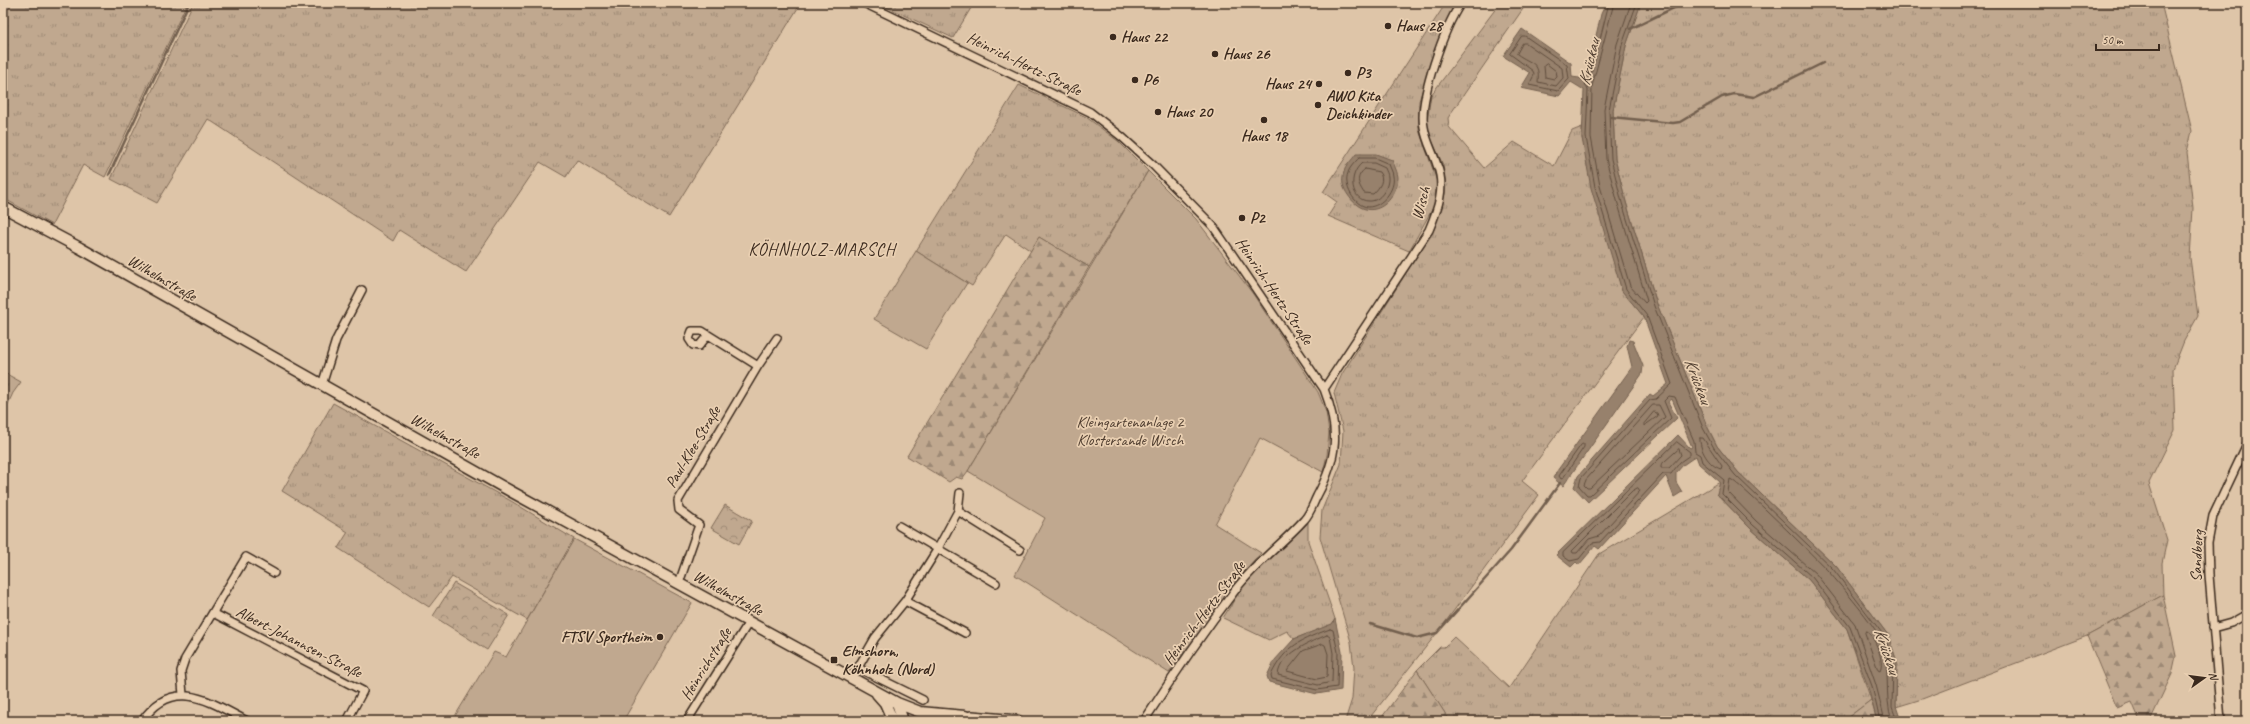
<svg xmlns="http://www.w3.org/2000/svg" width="2250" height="724" font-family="Caveat,sans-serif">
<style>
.grass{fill:url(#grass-tufts);stroke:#7e6956}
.forest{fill:url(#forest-firs);stroke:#7e6956}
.park{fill:url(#park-crowns);stroke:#7e6956}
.garden{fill:#c0a88f;stroke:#7e6956}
.water{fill:#97816c;stroke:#725e4d}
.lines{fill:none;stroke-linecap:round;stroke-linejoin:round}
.shore{stroke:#604d3d;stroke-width:1}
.stream{stroke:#725e4d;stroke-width:2.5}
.street-casing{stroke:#3b2a1e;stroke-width:10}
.secondary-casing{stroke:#3b2a1e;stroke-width:13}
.primary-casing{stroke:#3b2a1e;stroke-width:14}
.street{stroke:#e9cfb1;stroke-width:7}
.secondary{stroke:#e9cfb1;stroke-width:10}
.primary{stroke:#e9cfb1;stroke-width:11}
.poi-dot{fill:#3b2a1e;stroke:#e9cfb1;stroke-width:1.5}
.labels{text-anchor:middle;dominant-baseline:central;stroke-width:3.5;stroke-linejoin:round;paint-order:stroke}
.poi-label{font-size:16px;font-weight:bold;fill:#3b2a1e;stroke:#e9cfb1;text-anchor:start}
.street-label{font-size:16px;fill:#3b2a1e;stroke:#e9cfb1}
.park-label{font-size:16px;fill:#4f3d2f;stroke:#e9cfb1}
.water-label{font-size:17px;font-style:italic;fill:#524032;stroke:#e9cfb1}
.neighbourhood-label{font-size:17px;letter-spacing:1px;fill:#3b2a1e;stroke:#e9cfb1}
</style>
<defs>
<pattern id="grass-tufts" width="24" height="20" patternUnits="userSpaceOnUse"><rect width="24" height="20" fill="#c0a88f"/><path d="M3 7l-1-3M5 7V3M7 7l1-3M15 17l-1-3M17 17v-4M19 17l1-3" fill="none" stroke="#9d8974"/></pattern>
<pattern id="forest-firs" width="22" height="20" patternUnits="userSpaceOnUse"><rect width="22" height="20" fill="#c0a88f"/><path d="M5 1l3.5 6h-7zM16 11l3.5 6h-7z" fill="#9d8974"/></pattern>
<pattern id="park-crowns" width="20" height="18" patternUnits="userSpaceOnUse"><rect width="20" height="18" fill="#c0a88f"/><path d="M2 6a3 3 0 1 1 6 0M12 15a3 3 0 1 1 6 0" fill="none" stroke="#9d8974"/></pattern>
</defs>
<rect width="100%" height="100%" fill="#dec5a8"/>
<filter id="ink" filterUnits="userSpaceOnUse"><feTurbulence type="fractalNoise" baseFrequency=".025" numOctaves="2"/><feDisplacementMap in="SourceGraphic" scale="8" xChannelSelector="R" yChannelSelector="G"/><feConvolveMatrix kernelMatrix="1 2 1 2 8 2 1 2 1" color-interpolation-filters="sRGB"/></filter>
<g filter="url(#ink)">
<path class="grass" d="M 3,3 L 187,3 L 105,177 L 83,165 L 52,225 L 3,198 Z
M 193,3 L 801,3 L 669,217 L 577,160 L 566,177 L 540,162 L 466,272 L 399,230 L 393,241 L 208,119 L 157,203 L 111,179 Z
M 878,3 L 974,3 L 953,38 Z
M 1446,3 L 1459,3 L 1443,28 L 1419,101 L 1419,130 L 1437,181 L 1434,206 L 1409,251 L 1328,216 L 1337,202 L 1323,192 Z
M 1500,3 L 1527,3 L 1451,113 L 1448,118 L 1449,127 L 1484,168 L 1514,142 L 1554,166 L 1572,131 L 1582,127 L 1582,138 L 1622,291 L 1644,317 L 1522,481 L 1539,495 L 1441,628 L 1367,721 L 1345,721 L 1352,699 L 1354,668 L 1351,642 L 1320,537 L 1322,510 L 1341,464 L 1343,431 L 1334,393 L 1342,374 L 1434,229 L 1445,194 L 1445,180 L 1443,165 L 1430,136 L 1427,122 L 1431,95 Z
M 1641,3 L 2157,3 L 2162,7 L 2192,131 L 2187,152 L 2193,208 L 2190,258 L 2198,316 L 2184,341 L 2173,369 L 2175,430 L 2149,483 L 2167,540 L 2162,563 L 2163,595 L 2087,636 L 1922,699 L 1896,707 L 1897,662 L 1888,635 L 1836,566 L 1738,472 L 1717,446 L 1707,426 L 1657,304 L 1626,202 L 1615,159 L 1613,110 L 1626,46 Z
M 1019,85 L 1086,117 L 1118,141 L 1148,171 L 1089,267 L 1039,237 L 1031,251 L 1006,234 L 972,286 L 916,251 Z
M 3,372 L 21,382 L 13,393 L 3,415 Z
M 333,403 L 511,501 L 574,539 L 527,620 L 452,577 L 429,607 L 338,548 L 348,532 L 282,491 Z
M 1720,482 L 1717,494 L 1750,528 L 1809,580 L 1847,629 L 1871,700 L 1843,721 L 1450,721 L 1417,670 L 1440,647 L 1444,647 L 1454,637 L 1509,688 L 1599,554 Z
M 1308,515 L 1308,541 L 1332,610 L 1335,619 L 1333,624 L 1294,639 L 1287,631 L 1269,640 L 1223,618 L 1241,589 Z"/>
<path class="forest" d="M 1039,237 L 1089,267 L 968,471 L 962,479 L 956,477 L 949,482 L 907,456 Z
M 2163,595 L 2176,656 L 2172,674 L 2150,721 L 2140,721 L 2132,702 L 2117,708 L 2087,636 Z
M 1417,670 L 1450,721 L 1379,721 Z
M 1871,700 L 1877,721 L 1843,721 Z"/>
<path class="park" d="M 725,505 L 752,521 L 739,544 L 711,528 Z
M 454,583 L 509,615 L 487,650 L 433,616 Z"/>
<path class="garden" d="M 1148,171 L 1196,219 L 1253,294 L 1318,392 L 1326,412 L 1329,433 L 1327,455 L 1323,472 L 1260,438 L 1215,524 L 1261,553 L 1236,582 L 1169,673 L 1015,575 L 1045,518 L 968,471 Z
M 916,251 L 967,283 L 926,349 L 874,319 Z
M 574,539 L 692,603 L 623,721 L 452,721 L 494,652 L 506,657 Z"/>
<path class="water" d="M 1606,3 L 1641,3 L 1626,46 L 1613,110 L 1615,159 L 1626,202 L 1657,304 L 1707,426 L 1717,446 L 1738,472 L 1836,566 L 1888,635 L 1897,662 L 1896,706 L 1901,721 L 1877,721 L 1868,687 L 1847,629 L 1809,580 L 1750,528 L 1717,494 L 1720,482 L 1699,464 L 1696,456 L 1683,465 L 1676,473 L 1676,482 L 1682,492 L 1674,497 L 1666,476 L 1599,549 L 1595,546 L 1579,565 L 1576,562 L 1571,567 L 1556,555 L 1678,435 L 1690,448 L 1692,447 L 1672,399 L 1668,402 L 1677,418 L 1588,502 L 1574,487 L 1578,476 L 1650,394 L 1653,396 L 1668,384 L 1644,317 L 1622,291 L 1591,188 L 1582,138 L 1584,90 L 1571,82 L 1559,96 L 1521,88 L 1530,73 L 1503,56 L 1522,29 L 1571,63 L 1572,77 L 1586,79 L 1601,14 Z
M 1356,154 L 1376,154 L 1392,160 C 1394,165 1398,173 1398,178 C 1395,207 1366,223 1348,195 C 1343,188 1341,181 1344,172 C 1345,166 1352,160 1356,154 Z
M 1629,340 L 1633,341 L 1643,366 L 1642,374 L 1563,486 L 1553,478 L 1557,471 L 1632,367 L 1627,346 Z
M 1335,619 L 1342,652 L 1341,690 L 1317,694 L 1269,682 L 1267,676 L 1274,661 L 1294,639 L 1332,624 Z"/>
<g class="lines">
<path class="shore" d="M 1609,3 L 1590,79 L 1585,84 L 1588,90 L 1586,137 L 1595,187 L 1626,289 L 1647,316 L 1672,384 L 1656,399 L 1650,400 L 1581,478 L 1579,486 L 1587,495 L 1590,495 L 1671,418 L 1664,401 L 1669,396 L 1675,397 L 1694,441 L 1695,452 L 1700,455 L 1702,462 L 1724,480 L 1722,494 L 1753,525 L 1812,577 L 1850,627 L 1872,686 L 1880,721
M 1614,3 L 1592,86 L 1591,137 L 1600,186 L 1630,286 L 1645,303 L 1647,301 L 1618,204 L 1606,159 L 1604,109 L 1617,44 L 1631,3
M 1637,3 L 1622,45 L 1609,110 L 1611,159 L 1622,203 L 1654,306 L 1703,428 L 1714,448 L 1735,475 L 1833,569 L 1885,637 L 1893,662 L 1892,707 L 1897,721
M 1522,36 L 1525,36 L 1567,65 L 1569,79 L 1558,91 L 1529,85 L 1534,75 L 1533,71 L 1510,54 Z
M 1523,43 L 1526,43 L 1562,68 L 1563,78 L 1556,86 L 1538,82 C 1540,61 1532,65 1517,54 Z
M 1547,64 L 1556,71 L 1557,76 L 1554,79 L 1545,77 L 1544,66 Z
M 1359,158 L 1375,158 L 1389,164 C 1390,168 1393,172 1393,176 C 1396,189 1382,207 1368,207 C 1354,206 1343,185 1348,173 C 1349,168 1355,162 1359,158 Z
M 1362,163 L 1374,163 L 1385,168 C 1386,171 1388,174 1388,177 C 1389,187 1380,202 1369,201 C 1351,201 1347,175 1362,163 Z
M 1365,169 L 1379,172 C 1385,180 1380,187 1373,194 L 1364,193 C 1358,184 1355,177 1365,169 Z
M 1653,405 L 1659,405 L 1665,417 L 1590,488 L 1587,488 L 1584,485 L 1586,480 Z
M 1654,412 L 1657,413 L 1658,416 L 1644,426 L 1644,424 Z
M 1700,438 L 1703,438 L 1722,466 L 1721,469 C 1709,466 1699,449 1700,438 Z
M 1677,442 L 1690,452 L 1690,455 L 1680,462 L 1671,474 L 1663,474 L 1600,542 L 1592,543 L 1579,559 L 1570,561 L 1563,556 L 1563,553 Z
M 1584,444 L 1584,447 L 1563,478 L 1561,479 L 1559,476 L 1561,473 L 1581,445 Z
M 1679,449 L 1681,455 L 1669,468 L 1661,468 L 1661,465 Z
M 1638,488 L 1640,491 L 1599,536 L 1589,539 L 1577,553 L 1573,553 L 1572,551 L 1632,491 Z
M 1330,629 L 1333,630 L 1338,652 L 1337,687 L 1317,690 L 1272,679 L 1271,675 C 1286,645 1301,640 1330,629 Z
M 1866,631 C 1875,636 1885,662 1880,671 L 1878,670 L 1865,633 Z
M 1327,635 L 1330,637 L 1333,653 L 1332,682 L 1318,685 L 1278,675 C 1280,654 1310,642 1327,635 Z
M 1323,644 L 1325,645 L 1328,654 L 1327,677 L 1317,679 L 1287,671 L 1303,651 Z
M 1885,721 L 1876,685 L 1855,624 L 1816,574 L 1756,521 L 1728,492 L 1730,479 C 1737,480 1819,561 1829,572 C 1842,587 1874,624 1881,640 C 1892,667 1883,695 1892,721"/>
<path class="stream" d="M 1630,29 L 1684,3
M 1611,117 L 1673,123 L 1680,122 L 1722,97 L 1734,94 L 1754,97 L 1823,63
M 109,175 L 189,3
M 1370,624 L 1417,638 L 1437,633 L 1511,550 L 1560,483"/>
<defs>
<path id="street" d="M 864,3 L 1090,112 L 1122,137 L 1153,165 L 1213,226 L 1324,389 C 1340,430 1338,457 1317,496 C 1313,504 1310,514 1304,520 C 1282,544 1256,563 1236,589 C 1204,631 1173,676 1144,721
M 708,335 L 699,346 L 693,345 L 689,339 L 692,331 L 702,331 L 758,366
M 322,385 L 336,340 L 362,290
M 1324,389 L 1429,230 C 1438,209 1446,187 1437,165 C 1433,152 1426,141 1424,127 C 1418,100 1445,26 1461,3
M 958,511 L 1020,550
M 899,526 L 996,583
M 679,583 L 699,525 L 679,510 L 678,501 L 758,366 L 777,338
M 905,601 L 965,633
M 213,613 L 363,691 L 347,721
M 2213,628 L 2231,623 L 2247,614
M 858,668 L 923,700
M 852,678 L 875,638 L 905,601 L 937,550 L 958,511 L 960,493
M 183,695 L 181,671 L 185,659 L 246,557 L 274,573
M 142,721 C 173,676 209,701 247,721
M 687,721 L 749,622
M 2221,721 L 2209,575 L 2208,543 L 2213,516 L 2247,444"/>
<path id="secondary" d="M 3,207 L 80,248 L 512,492 L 897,703 L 920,712 L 965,716
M 877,694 L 885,703 L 893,721
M 897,703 L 903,721"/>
<path id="primary" d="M 951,721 L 972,717 L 1017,721"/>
</defs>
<use href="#street" class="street-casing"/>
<use href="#secondary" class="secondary-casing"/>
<use href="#primary" class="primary-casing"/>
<use href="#street" class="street"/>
<use href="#secondary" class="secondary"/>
<use href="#primary" class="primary"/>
</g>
</g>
<g class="poi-dot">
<circle cx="1388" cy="26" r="4"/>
<circle cx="1113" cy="37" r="4"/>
<circle cx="1215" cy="54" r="4"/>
<circle cx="1348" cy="73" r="4"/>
<circle cx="1135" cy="80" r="4"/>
<circle cx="1319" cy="84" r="4"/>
<circle cx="1318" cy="105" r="4"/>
<circle cx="1158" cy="112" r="4"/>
<circle cx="1264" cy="120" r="4"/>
<circle cx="1242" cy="218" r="4"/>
<circle cx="660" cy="637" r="4"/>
<rect x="830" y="656" width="8" height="8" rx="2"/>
</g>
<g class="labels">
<g class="poi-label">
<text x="1396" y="26">Haus 28</text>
<text x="1121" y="37">Haus 22</text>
<text x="1223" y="54">Haus 26</text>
<text x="1356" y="73">P3</text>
<text x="1143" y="80">P6</text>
<text x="1311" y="84" text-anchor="end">Haus 24</text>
<text x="1326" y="96">AWO Kita<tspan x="1326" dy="18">Deichkinder</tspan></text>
<text x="1166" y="112">Haus 20</text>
<text x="1264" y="136" text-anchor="middle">Haus 18</text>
<text x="1250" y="218">P2</text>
<text x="652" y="637" text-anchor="end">FTSV Sportheim</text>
<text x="842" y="651">Elmshorn,<tspan x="842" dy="18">Köhnholz (Nord)</tspan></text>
</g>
<g class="street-label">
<text transform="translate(1024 64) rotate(26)">Heinrich-Hertz-Straße</text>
<text transform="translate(1421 203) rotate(-75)">Wisch</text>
<text transform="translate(162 278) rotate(30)">Wilhelmstraße</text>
<text transform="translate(1274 291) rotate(56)">Heinrich-Hertz-Straße</text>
<text transform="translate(445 436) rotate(29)">Wilhelmstraße</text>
<text transform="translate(693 447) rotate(-59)">Paul-Klee-Straße</text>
<text transform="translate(2197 556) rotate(-88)">Sandberg</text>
<text transform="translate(728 593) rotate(29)">Wilhelmstraße</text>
<text transform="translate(1204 613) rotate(-53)">Heinrich-Hertz-Straße</text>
<text transform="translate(299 642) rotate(27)">Albert-Johannsen-Straße</text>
<text transform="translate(706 664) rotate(-58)">Heinrichstraße</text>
</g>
<g class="park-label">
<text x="1130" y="422">Kleingartenanlage 2<tspan x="1130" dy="18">Klostersande Wisch</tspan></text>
</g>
<g class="water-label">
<text transform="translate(1589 62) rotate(-77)">Krückau</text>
<text transform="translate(1698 381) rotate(69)">Krückau</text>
<text transform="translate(1887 651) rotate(71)">Krückau</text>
</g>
<g class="neighbourhood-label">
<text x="822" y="249">KÖHNHOLZ-MARSCH</text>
</g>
</g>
<rect width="2250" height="724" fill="none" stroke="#e9cfb1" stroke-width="16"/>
<rect x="8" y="8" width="2234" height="708" fill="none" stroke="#3b2a1e" stroke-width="1.5" filter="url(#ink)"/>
<g transform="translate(2204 678) rotate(76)" stroke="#e9cfb1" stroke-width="3" paint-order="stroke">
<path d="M0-3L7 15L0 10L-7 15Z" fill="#3b2a1e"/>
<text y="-6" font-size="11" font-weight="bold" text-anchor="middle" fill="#3b2a1e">N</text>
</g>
<path d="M2096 44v6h63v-6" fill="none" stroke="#3b2a1e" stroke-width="2"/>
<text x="2102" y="44" font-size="12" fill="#3b2a1e" stroke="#e9cfb1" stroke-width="3" paint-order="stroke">50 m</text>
</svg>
